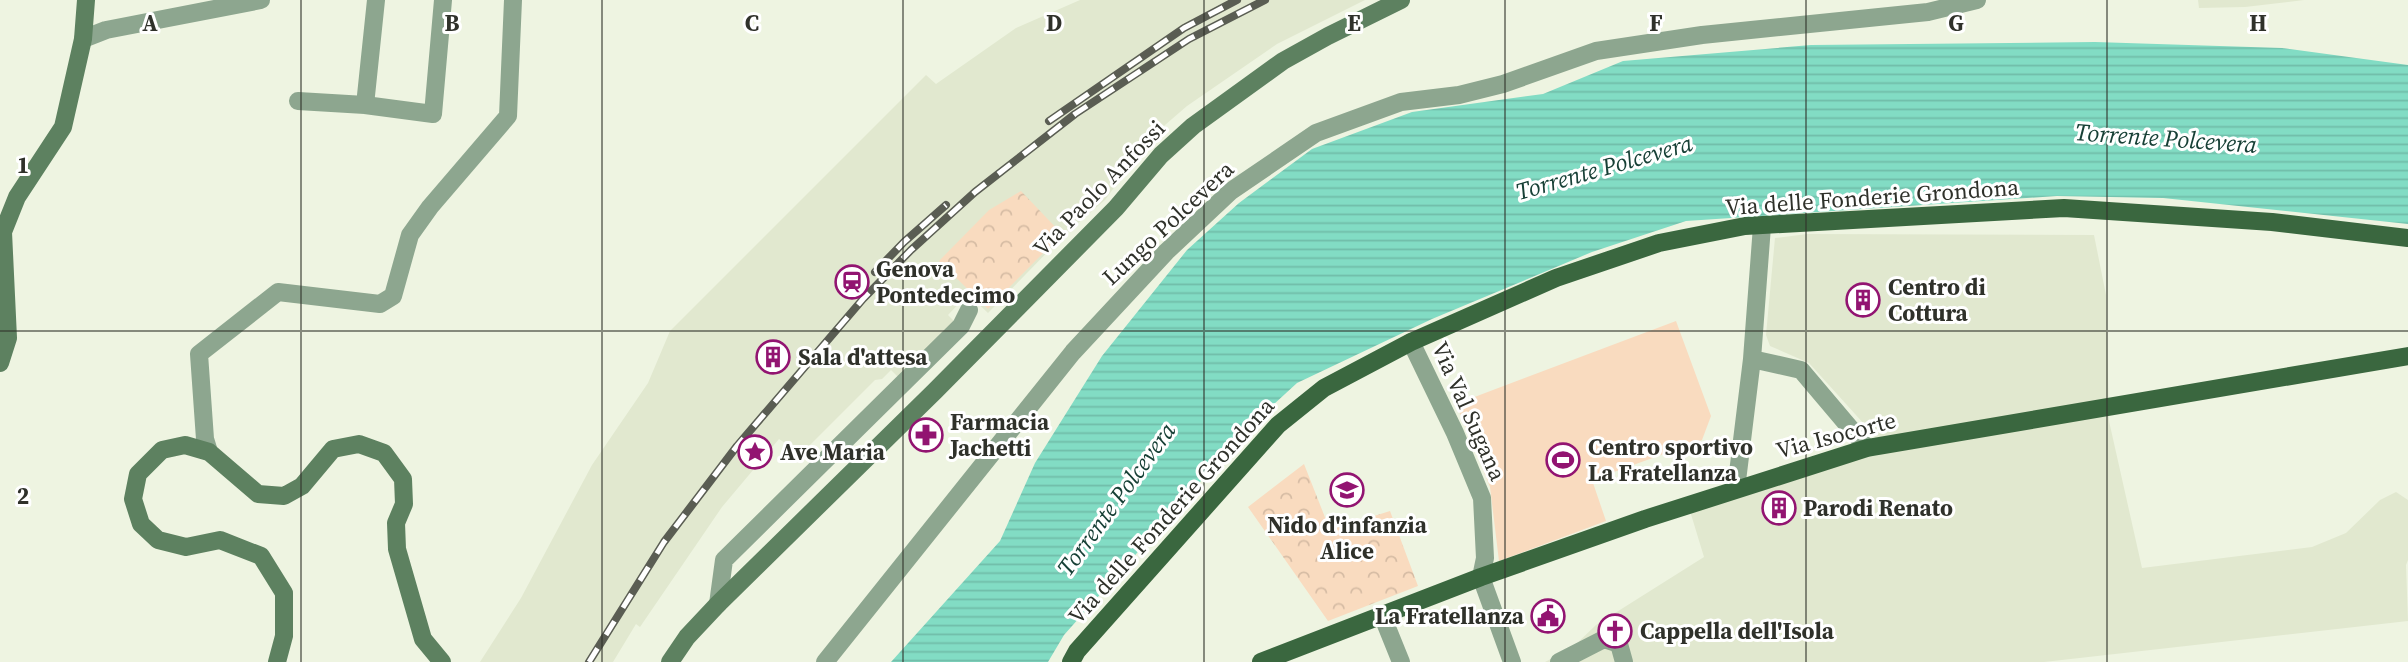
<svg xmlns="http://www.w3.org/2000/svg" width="2408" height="662" font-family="'Source Serif 4',serif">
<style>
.built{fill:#e1e8cf}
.forest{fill:url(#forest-crowns)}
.pitch{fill:#f9dbbf}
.water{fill:url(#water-rules)}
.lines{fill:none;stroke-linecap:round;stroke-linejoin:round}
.street{stroke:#8da68f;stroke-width:18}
.secondary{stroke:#5d8160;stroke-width:18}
.primary{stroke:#3a673f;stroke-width:18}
.rail-casing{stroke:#5a5d53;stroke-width:8}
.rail{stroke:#fff;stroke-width:5;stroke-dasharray:16;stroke-linecap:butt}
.grid{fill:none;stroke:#2f312a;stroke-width:2;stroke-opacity:0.55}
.labels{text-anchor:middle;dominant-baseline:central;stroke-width:6;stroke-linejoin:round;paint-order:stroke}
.street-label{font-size:23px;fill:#2f312a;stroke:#fff}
.poi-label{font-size:23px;font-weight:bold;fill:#2f312a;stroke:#fff;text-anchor:start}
.water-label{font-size:24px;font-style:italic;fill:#174036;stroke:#fff}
.grid-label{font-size:23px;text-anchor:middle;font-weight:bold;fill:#2f312a;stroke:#fff;stroke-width:6;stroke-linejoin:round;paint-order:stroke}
</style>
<defs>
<pattern id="forest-crowns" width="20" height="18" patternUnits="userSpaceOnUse" patternTransform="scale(1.75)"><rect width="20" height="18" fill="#f9dbbf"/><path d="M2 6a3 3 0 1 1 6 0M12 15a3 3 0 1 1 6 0" fill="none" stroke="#d6bca4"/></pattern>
<pattern id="water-rules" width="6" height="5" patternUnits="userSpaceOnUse" patternTransform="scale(1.75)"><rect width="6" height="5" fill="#82dcc4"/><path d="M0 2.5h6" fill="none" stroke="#71bda9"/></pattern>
</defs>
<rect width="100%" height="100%" fill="#eef4e1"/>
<path class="built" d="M 1080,0 L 1365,0 L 1277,44 L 1187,106 L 1150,138 L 1105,200 L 1065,234 L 988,313 L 968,294 L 948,315 L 955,322 L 899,378 L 891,370 L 882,379 L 875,380 L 801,454 L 779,439 L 722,507 L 640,627 L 636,624 L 613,662 L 480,662 L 521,598 L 592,465 L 648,383 L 670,331 L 926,75 L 936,84 L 1016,28 Z
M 2198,0 L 2304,0 L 2245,7 L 2199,8 Z
M 1807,234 L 2094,235 L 2106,295 L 2109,421 L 2142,568 L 2312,547 L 2346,533 L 2380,500 L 2396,492 L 2408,500 L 2408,560 L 2406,565 L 2408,621 L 2044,662 L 1545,662 L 1572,648 L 1596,625 L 1704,557 L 1690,511 L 1855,458 L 1880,455 L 1874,435 L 1809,363 L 1770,346 L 1766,335 L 1775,238 Z"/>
<path class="forest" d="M 1021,191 L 1062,234 L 988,309 L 939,261 L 989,210 Z
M 1304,464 L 1330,530 L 1390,511 L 1418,586 L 1328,621 L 1248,507 Z"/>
<path class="pitch" d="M 1676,321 L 1711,416 L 1702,440 L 1592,480 L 1606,521 L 1499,561 L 1490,487 L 1456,404 Z"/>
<path class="water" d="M 2095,42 L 2282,48 L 2408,65 L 2408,224 L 2163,198 L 2057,196 L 1686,221 L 1592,252 L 1432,319 L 1297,383 L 1249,427 L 1064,635 L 1048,662 L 891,662 L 1000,541 L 1035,463 L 1102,356 L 1187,250 L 1239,203 L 1312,149 L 1412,112 L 1543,94 L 1623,61 L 1811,45 Z"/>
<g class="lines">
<path class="street" d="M 83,39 L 106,30 L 261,0
M 298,101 L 365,105 L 376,0
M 365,105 L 433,114 L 443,0
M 1411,342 L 1455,433 L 1482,498 L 1485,558 L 1481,577 L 1512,662
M 1752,359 L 1801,370 L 1867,448
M 209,452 L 205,439 L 199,354 L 278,292 L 380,304 L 393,296 L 410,235 L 430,207 L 508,116 L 513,0
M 1736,489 L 1752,359 L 1762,226
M 718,604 L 724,560 L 961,326 L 969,310
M 1382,615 L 1401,662
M 825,662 L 1073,352 L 1166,252 L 1231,191 L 1316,133 L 1401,102 L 1459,95 L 1503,84 L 1596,51 L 1702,35 L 1928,12 L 1977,0
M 1559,662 L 1604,639 L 1619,644 L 1624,662"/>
<path class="secondary" d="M 0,363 L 8,338 L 3,232 L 17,197 L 63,127 L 83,39 L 86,0
M 277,662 L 284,636 L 284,593 L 261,556 L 220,540 L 186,547 L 158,540 L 141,524 L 133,499 L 138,474 L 162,450 L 185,445 L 209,452 L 258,494 L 284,496 L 302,486 L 333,449 L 359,444 L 384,453 L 403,479 L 404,504 L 396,523 L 397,549 L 423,639 L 442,662
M 670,662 L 687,637 L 718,604 L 935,391 L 1116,208 L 1161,155 L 1193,126 L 1283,61 L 1328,36 L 1401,0"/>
<path class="primary" d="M 1071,662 L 1077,651 L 1278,425 L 1324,388 L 1411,342 L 1556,278 L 1659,243 L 1745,226 L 2064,208 L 2272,222 L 2408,238
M 1261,662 L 1481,577 L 1645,519 L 1867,448 L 2408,356"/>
<defs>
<path id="rail" d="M 1049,121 L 1184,28 L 1237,0
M 875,272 L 904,242 L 946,205
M 589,662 L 664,542 L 737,446 L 863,299 L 911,250 L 975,192 L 1075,114 L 1189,39 L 1265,0"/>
</defs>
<use href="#rail" class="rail-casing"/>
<use href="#rail" class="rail"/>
</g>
<path class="grid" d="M 301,0 L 301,662M 602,0 L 602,662M 903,0 L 903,662M 1204,0 L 1204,662M 1505,0 L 1505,662M 1806,0 L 1806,662M 2107,0 L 2107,662M 0,331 L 2408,331"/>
<defs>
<symbol id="station-ring" viewBox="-11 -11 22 22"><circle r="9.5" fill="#fff" stroke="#921471" stroke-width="1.5"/><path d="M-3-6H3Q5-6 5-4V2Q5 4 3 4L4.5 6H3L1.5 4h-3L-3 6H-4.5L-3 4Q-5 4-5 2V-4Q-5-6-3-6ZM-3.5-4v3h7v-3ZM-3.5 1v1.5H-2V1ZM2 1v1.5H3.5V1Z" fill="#921471"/></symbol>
<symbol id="building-ring" viewBox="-11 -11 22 22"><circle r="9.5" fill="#fff" stroke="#921471" stroke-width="1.5"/><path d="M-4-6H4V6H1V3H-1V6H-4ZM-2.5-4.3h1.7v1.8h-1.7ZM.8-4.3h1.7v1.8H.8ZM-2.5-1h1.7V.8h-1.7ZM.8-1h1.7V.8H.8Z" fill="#921471"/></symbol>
<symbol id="pharmacy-ring" viewBox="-11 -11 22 22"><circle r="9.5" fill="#fff" stroke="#921471" stroke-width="1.5"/><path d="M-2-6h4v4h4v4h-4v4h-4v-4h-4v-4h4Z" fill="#921471"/></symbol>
<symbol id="sight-ring" viewBox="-11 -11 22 22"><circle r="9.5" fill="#fff" stroke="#921471" stroke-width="1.5"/><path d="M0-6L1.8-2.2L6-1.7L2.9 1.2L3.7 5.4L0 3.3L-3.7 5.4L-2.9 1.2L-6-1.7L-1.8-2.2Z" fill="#921471"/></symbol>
<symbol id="stadium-ring" viewBox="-11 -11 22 22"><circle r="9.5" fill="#fff" stroke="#921471" stroke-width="1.5"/><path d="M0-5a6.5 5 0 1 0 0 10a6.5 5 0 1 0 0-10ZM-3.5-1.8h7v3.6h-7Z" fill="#921471"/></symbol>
<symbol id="school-ring" viewBox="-11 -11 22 22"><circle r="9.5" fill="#fff" stroke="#921471" stroke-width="1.5"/><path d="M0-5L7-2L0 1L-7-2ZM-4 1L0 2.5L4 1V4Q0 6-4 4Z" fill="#921471"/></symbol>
<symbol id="civic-ring" viewBox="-11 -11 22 22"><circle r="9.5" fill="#fff" stroke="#921471" stroke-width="1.5"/><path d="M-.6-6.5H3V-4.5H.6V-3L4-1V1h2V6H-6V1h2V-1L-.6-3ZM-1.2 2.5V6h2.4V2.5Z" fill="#921471"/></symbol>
<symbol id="church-ring" viewBox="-11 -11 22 22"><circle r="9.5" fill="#fff" stroke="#921471" stroke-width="1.5"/><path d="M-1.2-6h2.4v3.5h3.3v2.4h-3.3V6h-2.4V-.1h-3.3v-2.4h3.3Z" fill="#921471"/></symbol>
</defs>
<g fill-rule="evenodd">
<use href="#station-ring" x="833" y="263" width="38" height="38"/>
<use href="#building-ring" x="1844" y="281" width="38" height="38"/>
<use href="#building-ring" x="754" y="338" width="38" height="38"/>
<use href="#pharmacy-ring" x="907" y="416" width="38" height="38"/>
<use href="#sight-ring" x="736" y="433" width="38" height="38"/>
<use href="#stadium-ring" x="1544" y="441" width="38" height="38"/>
<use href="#school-ring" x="1328" y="471" width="38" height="38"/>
<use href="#building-ring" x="1760" y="489" width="38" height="38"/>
<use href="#civic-ring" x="1529" y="597" width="38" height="38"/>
<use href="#church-ring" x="1596" y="612" width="38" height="38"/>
</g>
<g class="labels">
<g class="street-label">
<text transform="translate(1099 188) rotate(-46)">Via Paolo Anfossi</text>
<text transform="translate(1872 197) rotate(-4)">Via delle Fonderie Grondona</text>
<text transform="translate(1168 223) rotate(-43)">Lungo Polcevera</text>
<text transform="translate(1469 411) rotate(66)">Via Val Sugana</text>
<text transform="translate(1836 435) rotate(-15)">Via Isocorte</text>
<text transform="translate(1171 511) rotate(-48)">Via delle Fonderie Grondona</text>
</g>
<g class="poi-label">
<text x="876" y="269">Genova<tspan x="876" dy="26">Pontedecimo</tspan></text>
<text x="1888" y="287">Centro di<tspan x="1888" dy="26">Cottura</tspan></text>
<text x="798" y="357">Sala d'attesa</text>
<text x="950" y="422">Farmacia<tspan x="950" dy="26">Jachetti</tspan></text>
<text x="1588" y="447">Centro sportivo<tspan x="1588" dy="26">La Fratellanza</tspan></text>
<text x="780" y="452">Ave Maria</text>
<text x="1803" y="508">Parodi Renato</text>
<text x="1347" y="525" text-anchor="middle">Nido d'infanzia<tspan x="1347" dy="26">Alice</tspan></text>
<text x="1524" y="616" text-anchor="end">La Fratellanza</text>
<text x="1640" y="631">Cappella dell'Isola</text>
</g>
<g class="water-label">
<text transform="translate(2166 138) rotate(4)">Torrente Polcevera</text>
<text transform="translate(1604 167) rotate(-16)">Torrente Polcevera</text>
<text transform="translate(1116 499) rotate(-54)">Torrente Polcevera</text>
</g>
</g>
<g class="grid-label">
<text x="150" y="31">A</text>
<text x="452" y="31">B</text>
<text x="752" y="31">C</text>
<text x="1054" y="31">D</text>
<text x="1354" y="31">E</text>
<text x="1656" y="31">F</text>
<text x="1956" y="31">G</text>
<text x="2258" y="31">H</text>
<text x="23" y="173">1</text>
<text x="23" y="504">2</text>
</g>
</svg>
